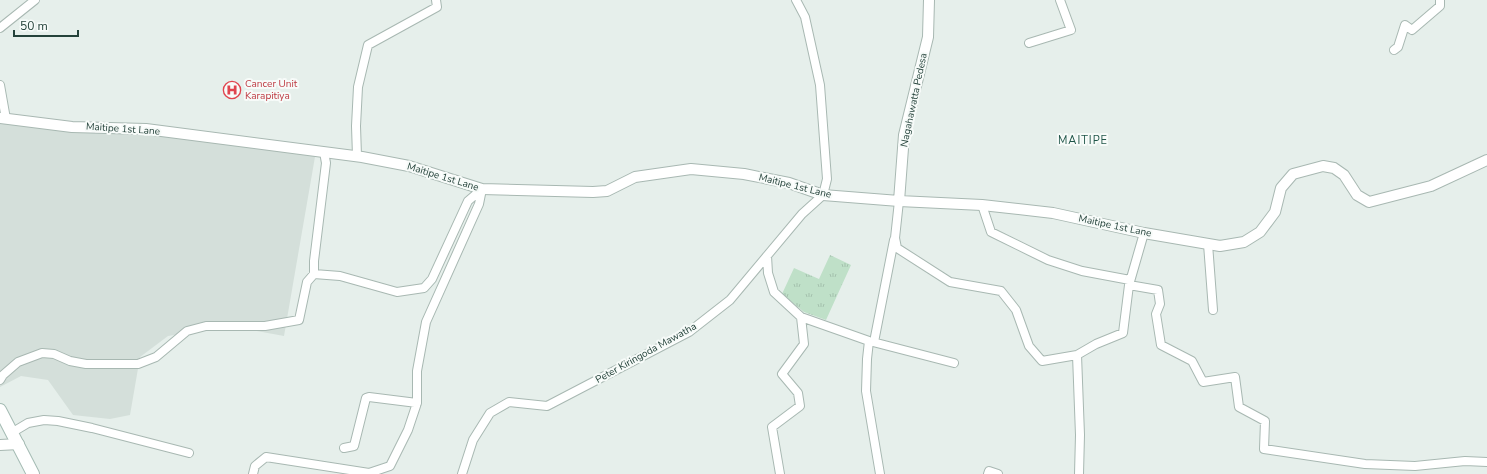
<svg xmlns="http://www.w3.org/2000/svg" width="1487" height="474" font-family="'Nunito Sans',sans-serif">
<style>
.built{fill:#d4dfda}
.grass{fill:url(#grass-tufts)}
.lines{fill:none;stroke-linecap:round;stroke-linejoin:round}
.minor-casing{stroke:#a8b8b2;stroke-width:10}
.tertiary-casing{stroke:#a8b8b2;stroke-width:12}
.secondary-casing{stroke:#a4bbb3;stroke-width:14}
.minor{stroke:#fff;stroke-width:8}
.tertiary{stroke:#fff;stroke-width:10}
.secondary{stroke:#fff;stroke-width:12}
.labels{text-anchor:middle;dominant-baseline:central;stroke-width:4;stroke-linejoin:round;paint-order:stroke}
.health-label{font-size:10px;fill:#be3a42;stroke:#f7fbf9;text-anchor:start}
.street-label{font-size:10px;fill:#24423a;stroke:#f7fbf9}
.neighbourhood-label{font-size:11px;letter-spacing:1px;fill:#1f5548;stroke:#f7fbf9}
</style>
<defs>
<pattern id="grass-tufts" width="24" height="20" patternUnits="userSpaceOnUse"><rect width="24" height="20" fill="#bfe0c8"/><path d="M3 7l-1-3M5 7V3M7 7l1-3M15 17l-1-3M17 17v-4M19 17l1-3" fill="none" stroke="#a4c1ad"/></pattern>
</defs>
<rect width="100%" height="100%" fill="#e6efeb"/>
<path class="built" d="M 0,118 L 316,151 L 284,336 L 246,329 L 211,329 L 168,336 L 140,357 L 130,415 L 110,419 L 73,415 L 48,380 L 21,376 L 0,387 Z"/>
<path class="grass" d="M 830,255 L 851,265 L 826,320 L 804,312 L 782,294 L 794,268 L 819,279 Z"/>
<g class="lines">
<defs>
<path id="minor" d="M 0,28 L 35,0
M 1029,43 L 1071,30 L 1060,0
M 1394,50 L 1398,47 L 1405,25 L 1412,30 L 1440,6 L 1440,0
M 0,85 L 6,119
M 357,156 L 356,126 L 358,87 L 368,45 L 437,7 L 436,0
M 899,201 L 895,238 L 897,248 L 950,282 L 1001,291 L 1016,310 L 1029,346 L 1042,361 L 1077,355 L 1096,344 L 1123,333 L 1129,285 L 1144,233
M 982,205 L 991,232 L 1048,260 L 1082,271 L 1130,280
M 1208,244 L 1213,310
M 767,256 L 768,273 L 774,292 L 801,317 L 869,341 L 954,363
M 314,274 L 314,261 L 326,163 L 324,152
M 1129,285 L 1158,290 L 1160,304 L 1156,314 L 1161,345 L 1192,361 L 1203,382 L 1235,377 L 1239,407 L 1265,421 L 1264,449 L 1365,464 L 1415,466 L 1465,461 L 1487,462
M 869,341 L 867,359 L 866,391 L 880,474
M 874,342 L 894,240
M 1077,355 L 1080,435 L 1079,474
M 0,380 L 3,375 L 18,362 L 42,353 L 54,354 L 70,361 L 86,364 L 138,364 L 156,357 L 187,331 L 206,326 L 265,326 L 299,320 L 307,282 L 314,274 L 340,276 L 397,292 L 424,288 L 432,279 L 468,201 L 482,189
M 13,432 L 28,423 L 44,420 L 58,421 L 92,428 L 189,453
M 344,448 L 354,446 L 366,398 L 369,397 L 417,403
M 253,474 L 255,466 L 266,457 L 369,473 L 390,466 L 408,430 L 417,403 L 417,371 L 426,322 L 479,204 L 482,189
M 462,474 L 473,440 L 490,413 L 509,402 L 547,406 L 689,332 L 730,300 L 802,214 L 823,195 L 827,179 L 820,85 L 805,17 L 796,0
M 780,474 L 772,427 L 800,406 L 798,393 L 782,374 L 804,344 L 801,317
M 988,474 L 989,471 L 998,474"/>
<path id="tertiary" d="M 0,118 L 72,127 L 146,129 L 362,157 L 409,166 L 482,189 L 593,192 L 607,191 L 635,177 L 691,169 L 744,174 L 789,183 L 823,195 L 899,201 L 982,205 L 1053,213 L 1144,233 L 1220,246 L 1244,242 L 1260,232 L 1275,212 L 1281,188 L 1293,174 L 1323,166 L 1334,168 L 1344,175 L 1357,195 L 1369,202 L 1431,186 L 1487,160
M 899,201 L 904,135 L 928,37 L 929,0
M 0,445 L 19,444"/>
<path id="secondary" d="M 0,410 L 33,474"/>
</defs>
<use href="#minor" class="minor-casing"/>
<use href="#tertiary" class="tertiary-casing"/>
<use href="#secondary" class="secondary-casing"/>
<use href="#minor" class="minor"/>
<use href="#tertiary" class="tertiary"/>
<use href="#secondary" class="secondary"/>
</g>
<defs>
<symbol id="hospital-ring" viewBox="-11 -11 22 22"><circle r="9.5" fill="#f7fbf9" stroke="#e0444e" stroke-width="1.5"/><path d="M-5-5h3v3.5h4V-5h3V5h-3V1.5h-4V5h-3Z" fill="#e0444e"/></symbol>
</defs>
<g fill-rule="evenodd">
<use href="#hospital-ring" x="222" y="80" width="20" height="20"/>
</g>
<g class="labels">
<g class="health-label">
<text x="245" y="84">Cancer Unit<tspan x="245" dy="12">Karapitiya</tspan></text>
</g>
<g class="street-label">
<text transform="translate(914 100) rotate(-78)">Nagahawatta Pedesa</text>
<text transform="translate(123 129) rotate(4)">Maitipe 1st Lane</text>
<text transform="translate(443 177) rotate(17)">Maitipe 1st Lane</text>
<text transform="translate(795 186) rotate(14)">Maitipe 1st Lane</text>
<text transform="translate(1115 226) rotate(12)">Maitipe 1st Lane</text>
<text transform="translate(646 353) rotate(-29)">Peter Kiringoda Mawatha</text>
</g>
<g class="neighbourhood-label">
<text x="1083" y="140">MAITIPE</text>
</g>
</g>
<path d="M14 30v6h64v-6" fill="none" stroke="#24423a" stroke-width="2"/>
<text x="20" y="30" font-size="12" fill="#24423a" stroke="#f7fbf9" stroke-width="3" paint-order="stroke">50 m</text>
</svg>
